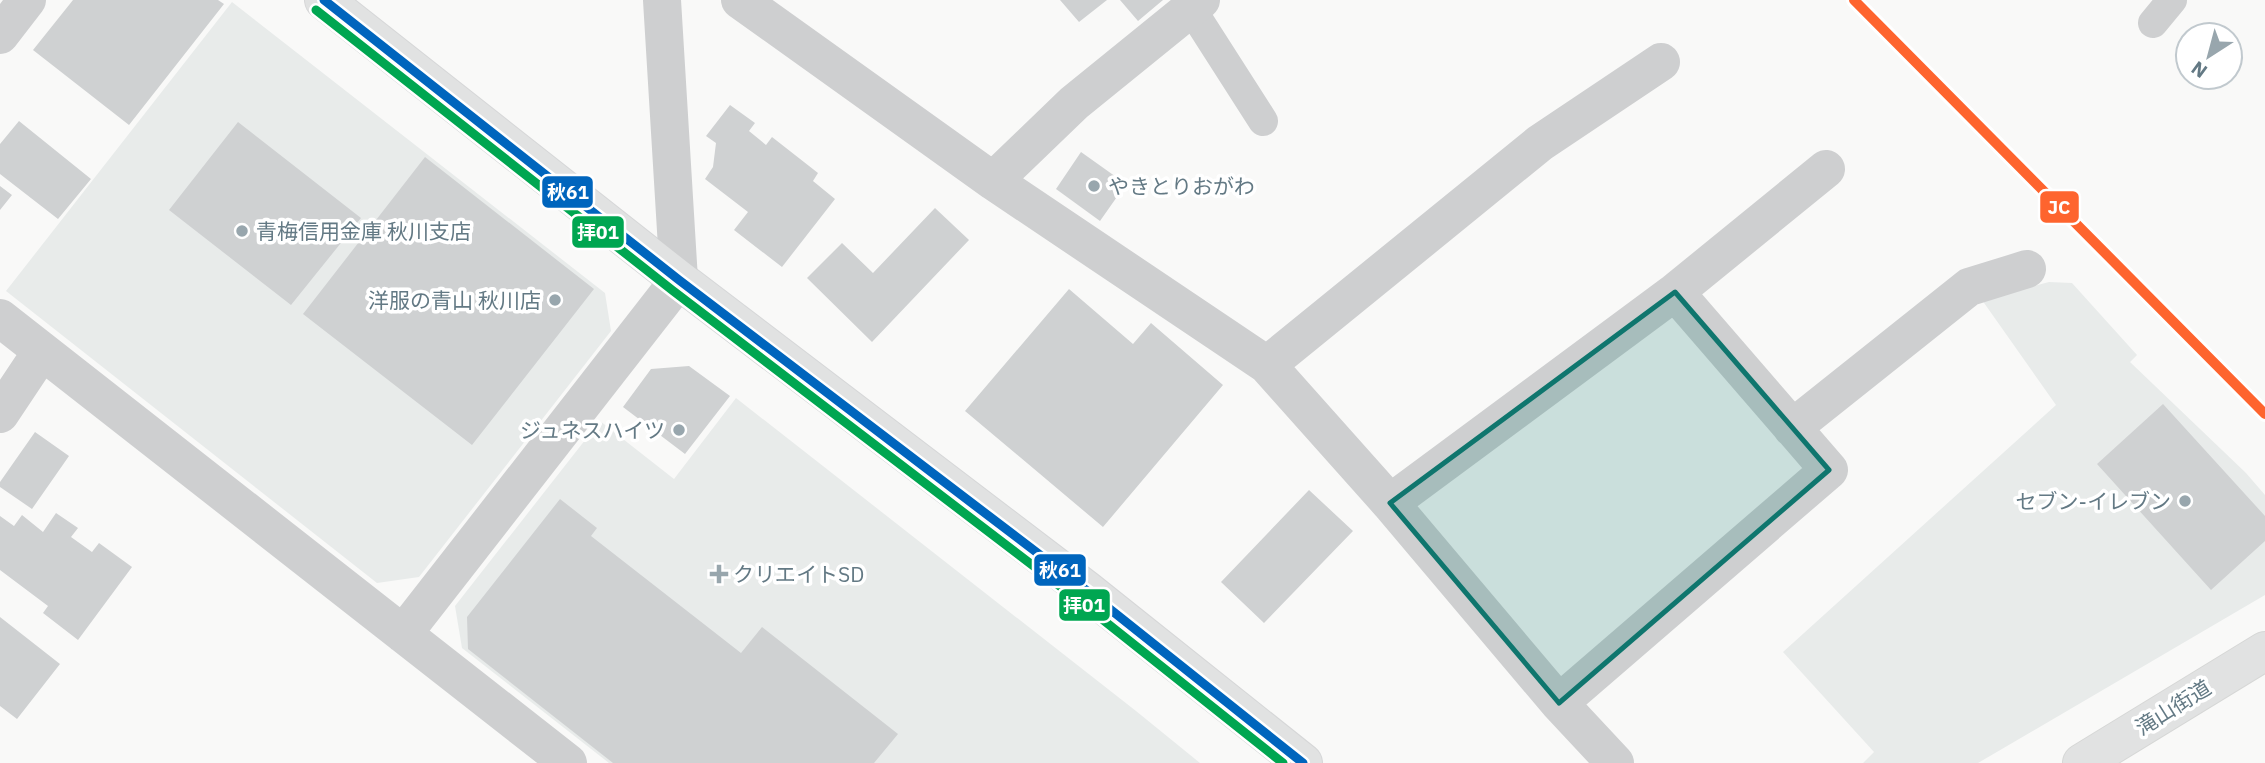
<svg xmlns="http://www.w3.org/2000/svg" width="2265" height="763" font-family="'IBM Plex Sans','Noto Sans JP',sans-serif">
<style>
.built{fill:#e8ebea}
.building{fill:#cfd1d2}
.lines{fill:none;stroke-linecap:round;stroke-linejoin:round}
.primary-casing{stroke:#d6d7d8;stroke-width:40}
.trunk-casing{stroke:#d6d7d6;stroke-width:40}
.service{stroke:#cecfd0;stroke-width:30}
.minor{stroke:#cecfd0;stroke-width:38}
.primary{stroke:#e1e2e2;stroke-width:38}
.trunk{stroke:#e1e2e2;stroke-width:38}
.bus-1-casing{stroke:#fff;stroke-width:14}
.bus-2-casing{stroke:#fff;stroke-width:14}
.bus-1{stroke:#0065bd;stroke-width:9}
.bus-2{stroke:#00a651;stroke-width:9}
.rail-1-casing{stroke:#fff;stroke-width:16}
.rail-1{stroke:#fe642e;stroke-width:10}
.marked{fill:#0f766e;fill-opacity:0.2;stroke:#0f766e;stroke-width:5;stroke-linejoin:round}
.poi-dot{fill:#98a6ad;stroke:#fff;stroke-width:2.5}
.labels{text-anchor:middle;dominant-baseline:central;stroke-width:7;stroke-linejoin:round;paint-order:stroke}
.poi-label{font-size:21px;fill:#637984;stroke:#fff;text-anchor:start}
.street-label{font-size:21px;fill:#637984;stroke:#fff}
.line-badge{stroke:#fff;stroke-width:2.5}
.badge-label{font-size:19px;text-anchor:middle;font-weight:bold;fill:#fff}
</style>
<rect width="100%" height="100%" fill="#f9f9f8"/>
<path class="built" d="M 232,2 L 605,293 L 611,331 L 419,577 L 377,583 L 6,291 Z
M 2049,282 L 2072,283 L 2137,355 L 2130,362 L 2246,473 L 2265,495 L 2265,595 L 1978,763 L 1863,763 L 1874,752 L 1783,652 L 2056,405 L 1982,300 Z
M 736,398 L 1136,711 L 1200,763 L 609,763 L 462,648 L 455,606 L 600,421 L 674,479 Z"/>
<path class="building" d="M 73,0 L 218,0 L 224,4 L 129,125 L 33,50 Z
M 1060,0 L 1107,0 L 1079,22 Z
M 1120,0 L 1163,0 L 1138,21 Z
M 730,105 L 755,123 L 749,131 L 766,145 L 772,137 L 818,173 L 813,181 L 835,199 L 782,267 L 734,230 L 748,212 L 705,179 L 713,167 L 716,143 L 706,136 Z
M 19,121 L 91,179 L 58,219 L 0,174 L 0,144 Z
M 238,122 L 361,218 L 291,305 L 169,210 Z
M 1081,152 L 1126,184 L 1100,221 L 1056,189 Z
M 425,157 L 594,289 L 472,445 L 303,314 Z
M 0,186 L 12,195 L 0,210 Z
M 935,208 L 969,240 L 872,342 L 807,278 L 842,243 L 873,273 Z
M 1069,289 L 1133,344 L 1151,323 L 1223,385 L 1103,527 L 965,411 Z
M 689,366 L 730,396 L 685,454 L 623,407 L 651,369 Z
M 2163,404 L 2265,516 L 2265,541 L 2211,590 L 2097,464 Z
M 35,432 L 69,456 L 32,509 L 0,487 L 0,482 Z
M 1309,490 L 1353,531 L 1264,623 L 1221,582 Z
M 560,499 L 597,528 L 591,536 L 741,653 L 762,627 L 898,734 L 874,763 L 613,763 L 468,649 L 467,617 Z
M 56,513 L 78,528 L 71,537 L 92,552 L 99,543 L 132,567 L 78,640 L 43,613 L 48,606 L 0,570 L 0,516 L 14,526 L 22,515 L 43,532 Z
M 0,617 L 60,664 L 17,719 L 0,706 Z"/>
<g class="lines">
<defs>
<path id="primary" d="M 324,0 L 679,280 L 1086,590 L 1303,763"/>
<path id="trunk" d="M 2082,763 L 2265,651"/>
</defs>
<use href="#primary" class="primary-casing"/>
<use href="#trunk" class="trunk-casing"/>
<path class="service" d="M 1190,7 L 1263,121
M 2153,23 L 2172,0"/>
<path class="minor" d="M 740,0 L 993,181 L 1267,365 L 1390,503 L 1559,703 L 1615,763
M 0,35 L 27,0
M 993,181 L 1074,103 L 1201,0
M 0,318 L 568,763
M 1267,365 L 1540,143 L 1661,62
M 0,414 L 42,351
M 1792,428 L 1969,287 L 2027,269
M 1390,503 L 1675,292 L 1826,169
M 403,634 L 679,280 L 662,0
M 1559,703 L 1829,470 L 1675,292"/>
<use href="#primary" class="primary"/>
<use href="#trunk" class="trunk"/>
<defs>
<path id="bus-1" d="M 324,0 L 679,280 L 1086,590 L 1303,763"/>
<path id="bus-2" d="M 316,10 L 672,290 L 1078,600 L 1283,763"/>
</defs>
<use href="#bus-1" class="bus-1-casing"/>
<use href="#bus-2" class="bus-2-casing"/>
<use href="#bus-1" class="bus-1"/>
<use href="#bus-2" class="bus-2"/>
<defs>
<path id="rail-1" d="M 1854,0 L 2265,414"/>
</defs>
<use href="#rail-1" class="rail-1-casing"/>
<use href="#rail-1" class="rail-1"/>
</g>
<path class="marked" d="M 1675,292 L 1829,470 L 1559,703 L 1390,503 Z"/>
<g class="poi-dot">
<circle cx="1094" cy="186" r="7"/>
<circle cx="242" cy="231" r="7"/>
<circle cx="555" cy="300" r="7"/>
<circle cx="679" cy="430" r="7"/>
<circle cx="2185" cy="501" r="7"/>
<path d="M715.5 563.5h7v7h7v7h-7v7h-7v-7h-7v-7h7z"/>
</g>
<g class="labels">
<g class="poi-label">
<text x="1108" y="186">やきとりおがわ</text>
<text x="256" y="231">青梅信用金庫 秋川支店</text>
<text x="541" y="300" text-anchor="end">洋服の青山 秋川店</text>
<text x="665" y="430" text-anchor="end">ジュネスハイツ</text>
<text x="2171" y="501" text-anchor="end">セブン-イレブン</text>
<text x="733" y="574">クリエイトSD</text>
</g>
<g class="street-label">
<text transform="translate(2173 707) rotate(-32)">滝山街道</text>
</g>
</g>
<g class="line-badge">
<rect x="541" y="175" width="53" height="34" rx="7" fill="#0065bd"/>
<rect x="2039" y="190" width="41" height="34" rx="7" fill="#fe642e"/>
<rect x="571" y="215" width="54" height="34" rx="7" fill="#00a651"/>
<rect x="1033" y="553" width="54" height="34" rx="7" fill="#0065bd"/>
<rect x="1058" y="588" width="53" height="34" rx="7" fill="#00a651"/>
</g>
<g class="badge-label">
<text x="568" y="199">秋61</text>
<text x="2059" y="214">JC</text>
<text x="598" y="239">拝01</text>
<text x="1060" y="577">秋61</text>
<text x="1084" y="612">拝01</text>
</g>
<g transform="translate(2209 56) rotate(216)"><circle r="33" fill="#ffffff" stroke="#c1c9ce" stroke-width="2"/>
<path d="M0-5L12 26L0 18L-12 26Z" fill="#98a6ad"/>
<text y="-10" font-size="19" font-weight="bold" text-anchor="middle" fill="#637984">N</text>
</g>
</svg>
